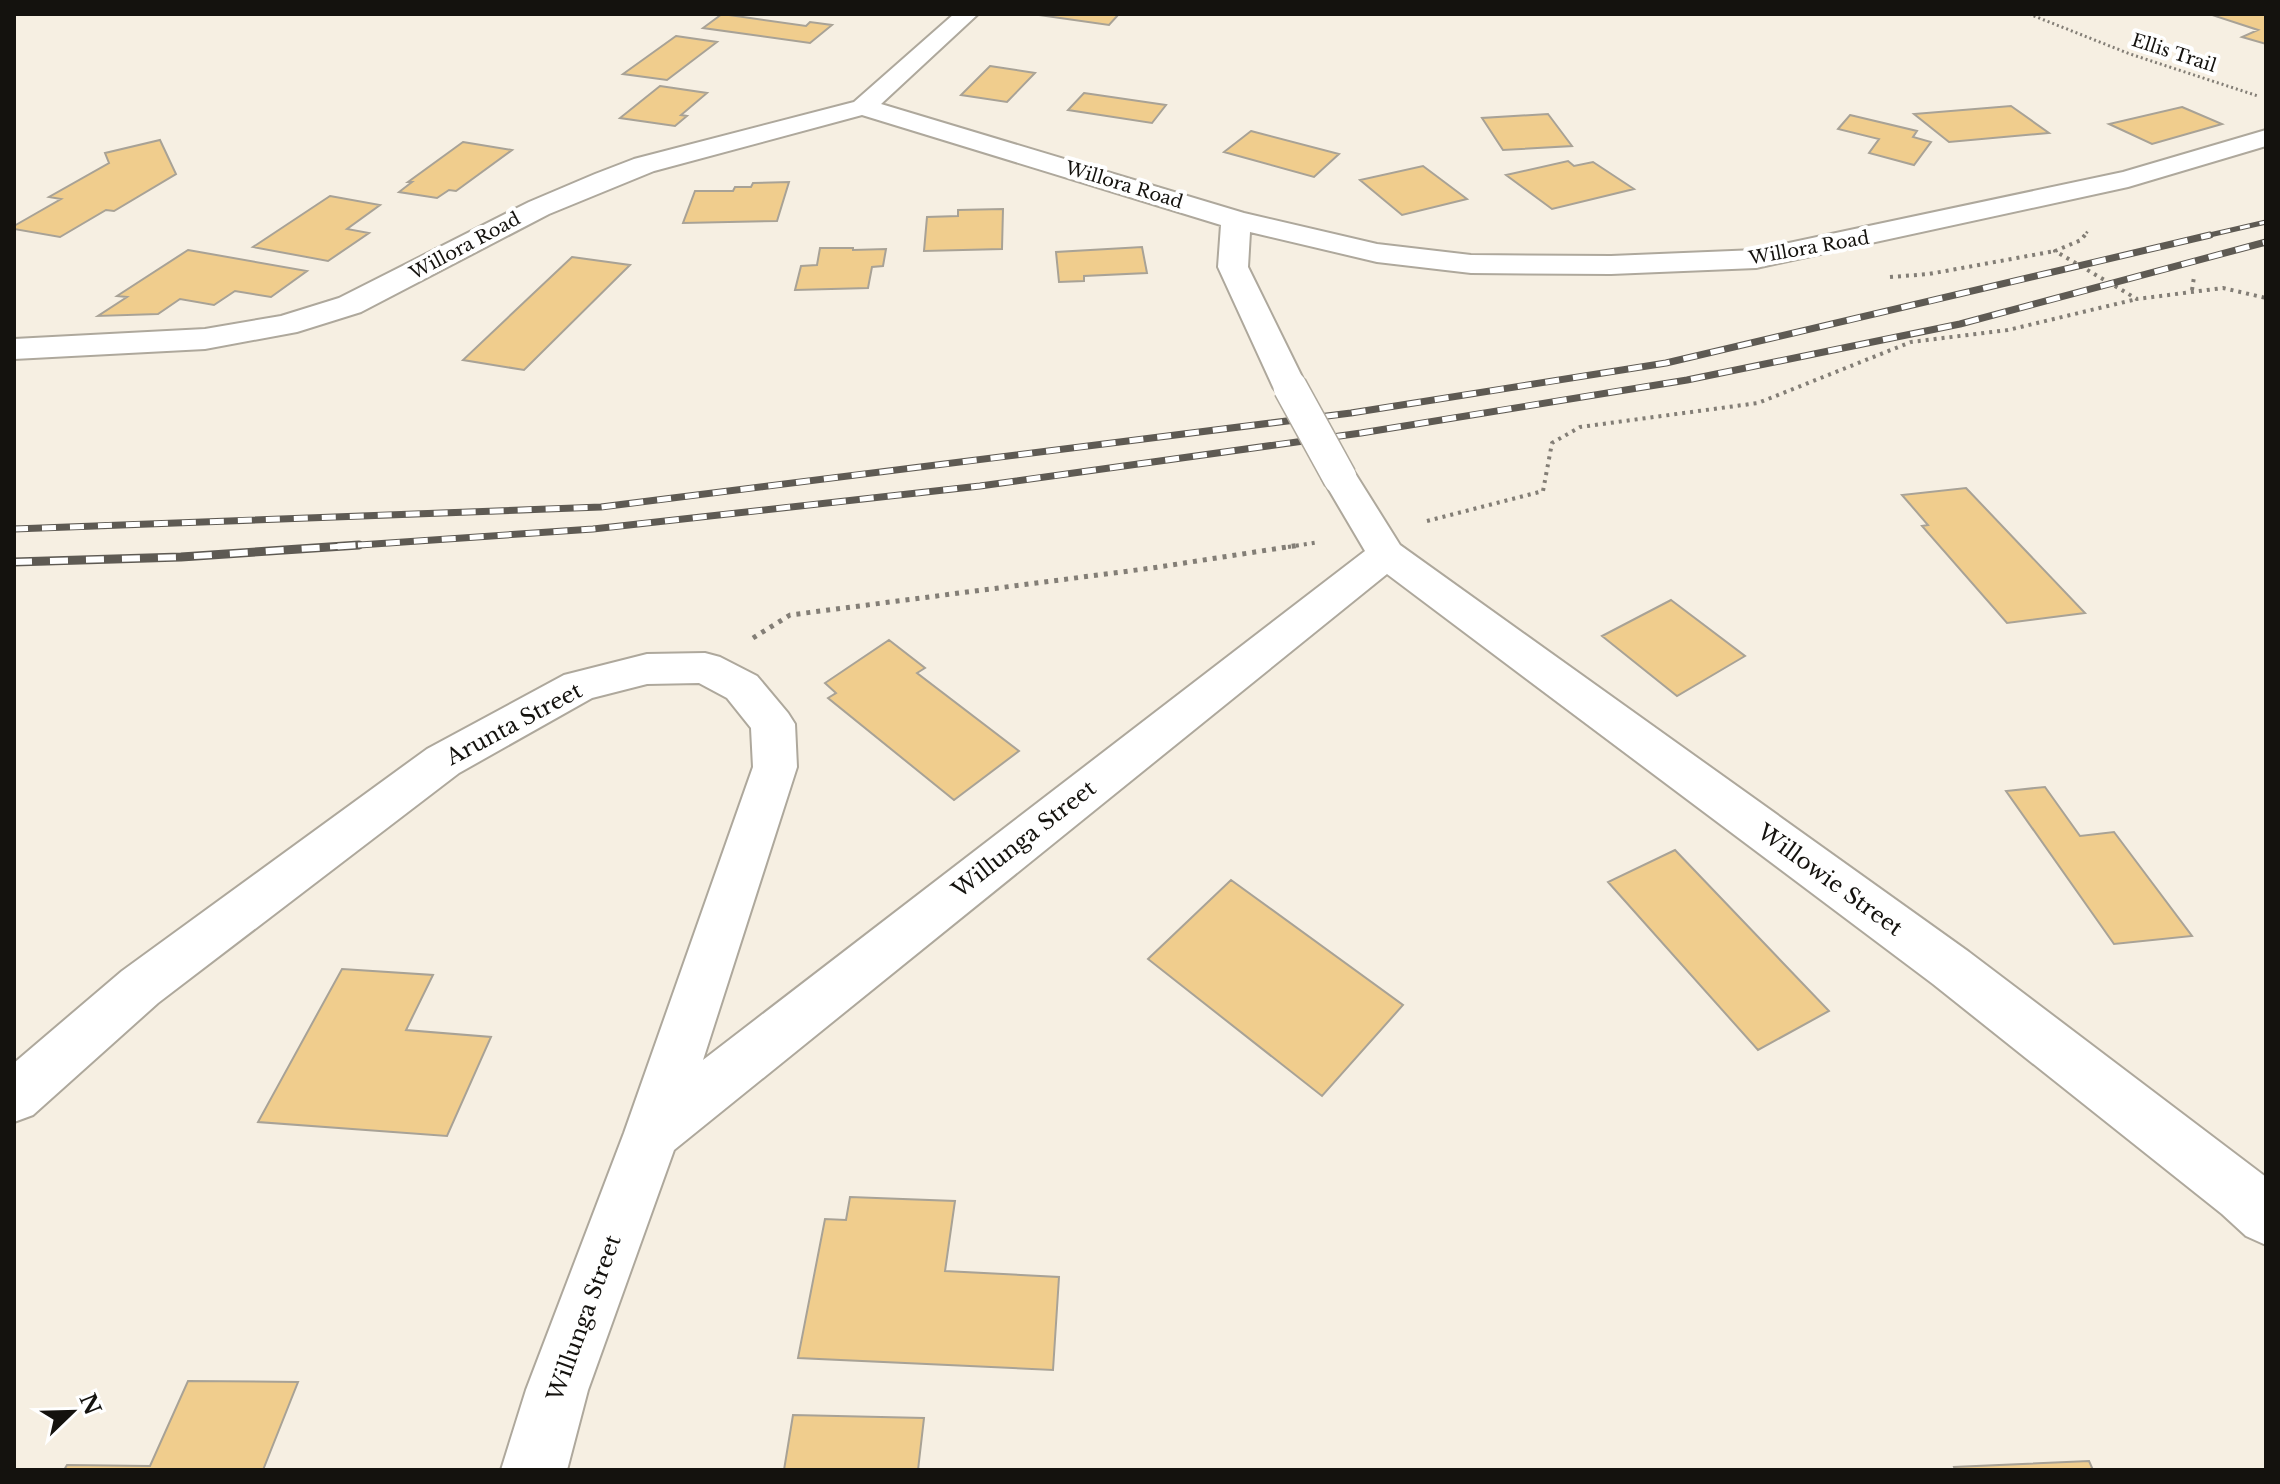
<svg xmlns="http://www.w3.org/2000/svg" width="2280" height="1484" font-family="'Libre Baskerville',serif">
<style>
.building{fill:#f0cd8d;stroke:#a8a296;stroke-width:2}
.lines{fill:none;stroke-linecap:round;stroke-linejoin:round}
.street-casing{stroke:#aea89c;stroke-width:4}
.path-far2{stroke:#837e76;stroke-width:3;stroke-dasharray:2 3;stroke-linecap:butt}
.path-far1{stroke:#837e76;stroke-width:4;stroke-dasharray:3 5;stroke-linecap:butt}
.path{stroke:#837e76;stroke-width:5;stroke-dasharray:4 6;stroke-linecap:butt}
.street{fill:#fff;fill-rule:evenodd}
.rail-far2-casing{stroke:#5e5a53;stroke-width:5}
.rail-far1-casing{stroke:#5e5a53;stroke-width:7}
.rail-casing{stroke:#5e5a53;stroke-width:9}
.rail-far2{stroke:#fff;stroke-width:3;stroke-dasharray:10;stroke-linecap:butt}
.rail-far1{stroke:#fff;stroke-width:5;stroke-dasharray:14;stroke-linecap:butt}
.rail{stroke:#fff;stroke-width:6;stroke-dasharray:18;stroke-linecap:butt}
.street-bridge-casing{stroke:#aea89c;stroke-width:36;stroke-linecap:butt}
.street-bridge{stroke:#fff;stroke-width:33}
.labels{text-anchor:middle;dominant-baseline:central;stroke-width:8;stroke-linejoin:round;paint-order:stroke}
.far-street-label{font-size:18px;fill:#14120e;stroke:#fff}
.street-label{font-size:22px;fill:#14120e;stroke:#fff}
</style>
<rect width="100%" height="100%" fill="#f6efe2"/>
<path class="building" d="M 722,14 L 806,26 L 810,22 L 832,25 L 810,43 L 703,28 Z
M 1032,14 L 1119,14 L 1109,25 Z
M 2220,14 L 2266,14 L 2266,44 L 2242,37 L 2258,30 L 2215,16 Z
M 676,36 L 717,42 L 667,80 L 623,74 Z
M 990,66 L 1035,73 L 1007,102 L 961,95 Z
M 660,86 L 707,93 L 681,115 L 687,116 L 675,126 L 620,118 Z
M 1084,93 L 1166,105 L 1152,123 L 1068,110 Z
M 2011,106 L 2049,133 L 1949,142 L 1914,114 Z
M 2182,107 L 2222,124 L 2152,144 L 2109,124 Z
M 1548,114 L 1572,146 L 1503,150 L 1482,118 Z
M 1850,115 L 1917,131 L 1913,137 L 1931,142 L 1914,165 L 1869,153 L 1879,139 L 1838,129 Z
M 1251,131 L 1339,154 L 1314,177 L 1224,152 Z
M 160,140 L 176,174 L 114,211 L 106,210 L 60,237 L 14,229 L 14,226 L 61,199 L 49,197 L 109,163 L 105,153 Z
M 463,142 L 512,150 L 456,191 L 449,190 L 437,198 L 399,192 L 412,182 L 408,182 Z
M 1568,161 L 1574,166 L 1593,162 L 1634,189 L 1552,209 L 1506,175 Z
M 1423,166 L 1467,199 L 1402,215 L 1360,180 Z
M 789,182 L 777,221 L 683,223 L 695,191 L 733,191 L 735,187 L 751,187 L 753,183 Z
M 330,196 L 380,205 L 347,229 L 369,233 L 328,261 L 253,247 Z
M 1003,209 L 1002,249 L 924,251 L 927,217 L 958,216 L 958,210 Z
M 1142,247 L 1147,273 L 1084,276 L 1084,281 L 1059,282 L 1056,252 Z
M 820,248 L 853,248 L 853,250 L 886,249 L 883,266 L 872,267 L 868,288 L 795,290 L 801,266 L 817,265 Z
M 188,250 L 307,271 L 271,297 L 235,291 L 214,305 L 180,299 L 158,314 L 98,316 L 127,297 L 117,296 Z
M 572,257 L 630,265 L 524,370 L 463,360 Z
M 1966,488 L 2085,613 L 2007,623 L 1922,526 L 1928,525 L 1902,495 Z
M 1671,600 L 1745,656 L 1677,696 L 1602,636 Z
M 889,640 L 925,668 L 917,673 L 1019,751 L 954,800 L 828,698 L 836,693 L 825,683 Z
M 2045,787 L 2080,836 L 2114,832 L 2192,936 L 2114,944 L 2006,791 Z
M 1675,850 L 1829,1011 L 1758,1050 L 1608,882 Z
M 1231,880 L 1403,1005 L 1322,1096 L 1148,959 Z
M 342,969 L 433,975 L 406,1030 L 491,1037 L 447,1136 L 258,1122 Z
M 850,1197 L 955,1201 L 945,1271 L 1059,1277 L 1053,1370 L 798,1358 L 825,1219 L 846,1220 Z
M 188,1381 L 298,1382 L 263,1470 L 64,1470 L 67,1465 L 150,1466 Z
M 793,1415 L 924,1418 L 918,1470 L 784,1470 Z
M 2089,1461 L 2093,1470 L 1955,1470 L 1954,1467 Z"/>
<g class="lines">
<defs>
<path id="street" d="M 954,14 L 978,14 L 881,104 L 1244,213 L 1377,244 L 1471,255 L 1611,256 L 1756,250 L 2123,172 L 2266,130 L 2266,146 L 2128,187 L 1756,268 L 1611,274 L 1471,273 L 1377,262 L 1250,232 L 1248,267 L 1307,387 L 1302,394 L 1290,397 L 1278,394 L 1273,387 L 1218,267 L 1221,225 L 862,115 L 654,171 L 549,214 L 361,312 L 297,332 L 205,349 L 14,359 L 14,339 L 205,329 L 281,316 L 339,298 L 529,202 L 595,174 L 634,159 L 854,102 Z
M 1340,467 L 1353,470 L 1400,545 L 1969,952 L 2262,1174 L 2266,1177 L 2266,1245 L 2246,1236 L 2222,1214 L 1933,984 L 1387,574 L 674,1150 L 588,1390 L 567,1470 L 501,1470 L 526,1390 L 624,1133 L 753,767 L 751,728 L 727,698 L 699,683 L 647,684 L 592,698 L 459,773 L 158,1003 L 33,1115 L 14,1122 L 14,1063 L 122,971 L 427,749 L 564,675 L 647,654 L 705,653 L 720,657 L 757,676 L 788,713 L 795,724 L 797,767 L 703,1060 L 1365,551 L 1322,478 L 1327,470 Z"/>
</defs>
<use href="#street" class="street-casing"/>
<path class="path-far2" d="M 2029,14 L 2130,54 L 2258,96
M 2083,237 L 2088,231"/>
<path class="path-far1" d="M 2085,235 L 2081,240 L 2055,251 L 2137,299 L 2223,288 L 2266,298
M 1890,277 L 1929,274 L 2055,251
M 2192,290 L 2194,277
M 1427,521 L 1543,491 L 1552,443 L 1580,427 L 1758,403 L 1911,342 L 2008,330 L 2137,299
M 1288,547 L 1319,542"/>
<path class="path" d="M 753,638 L 790,615 L 1152,568 L 1300,545"/>
<use href="#street" class="street"/>
<defs>
<path id="rail-far2" d="M 2201,237 L 2266,222"/>
<path id="rail-far1" d="M 14,529 L 601,507 L 1351,413 L 1666,363 L 2210,235
M 330,547 L 593,529 L 980,486 L 1361,433 L 1687,380 L 1960,324 L 2266,242"/>
<path id="rail" d="M 14,562 L 181,557 L 359,545"/>
</defs>
<use href="#rail-far2" class="rail-far2-casing"/>
<use href="#rail-far1" class="rail-far1-casing"/>
<use href="#rail" class="rail-casing"/>
<use href="#rail-far2" class="rail-far2"/>
<use href="#rail-far1" class="rail-far1"/>
<use href="#rail" class="rail"/>
<defs>
<path id="street-bridge" d="M 1290,387 L 1340,478"/>
</defs>
<use href="#street-bridge" class="street-bridge-casing"/>
<use href="#street-bridge" class="street-bridge"/>
</g>
<g class="labels">
<g class="far-street-label">
<text transform="translate(2174 53) rotate(18)">Ellis Trail</text>
<text transform="translate(1124 185) rotate(17)">Willora Road</text>
<text transform="translate(465 246) rotate(-28)">Willora Road</text>
<text transform="translate(1809 248) rotate(-10)">Willora Road</text>
</g>
<g class="street-label">
<text transform="translate(514 724) rotate(-28)">Arunta Street</text>
<text transform="translate(1024 839) rotate(-38)">Willunga Street</text>
<text transform="translate(1830 880) rotate(36)">Willowie Street</text>
<text transform="translate(584 1318) rotate(-70)">Willunga Street</text>
</g>
</g>
<rect width="2280" height="1484" fill="none" stroke="#14120e" stroke-width="32"/>
<g transform="translate(72 1412) rotate(67)" stroke="#ffffff" stroke-width="6" paint-order="stroke">
<path d="M0-6L14 30L0 20L-14 30Z" fill="#14120e"/>
<text y="-12" font-size="22" font-weight="bold" text-anchor="middle" fill="#14120e">N</text>
</g>
</svg>
